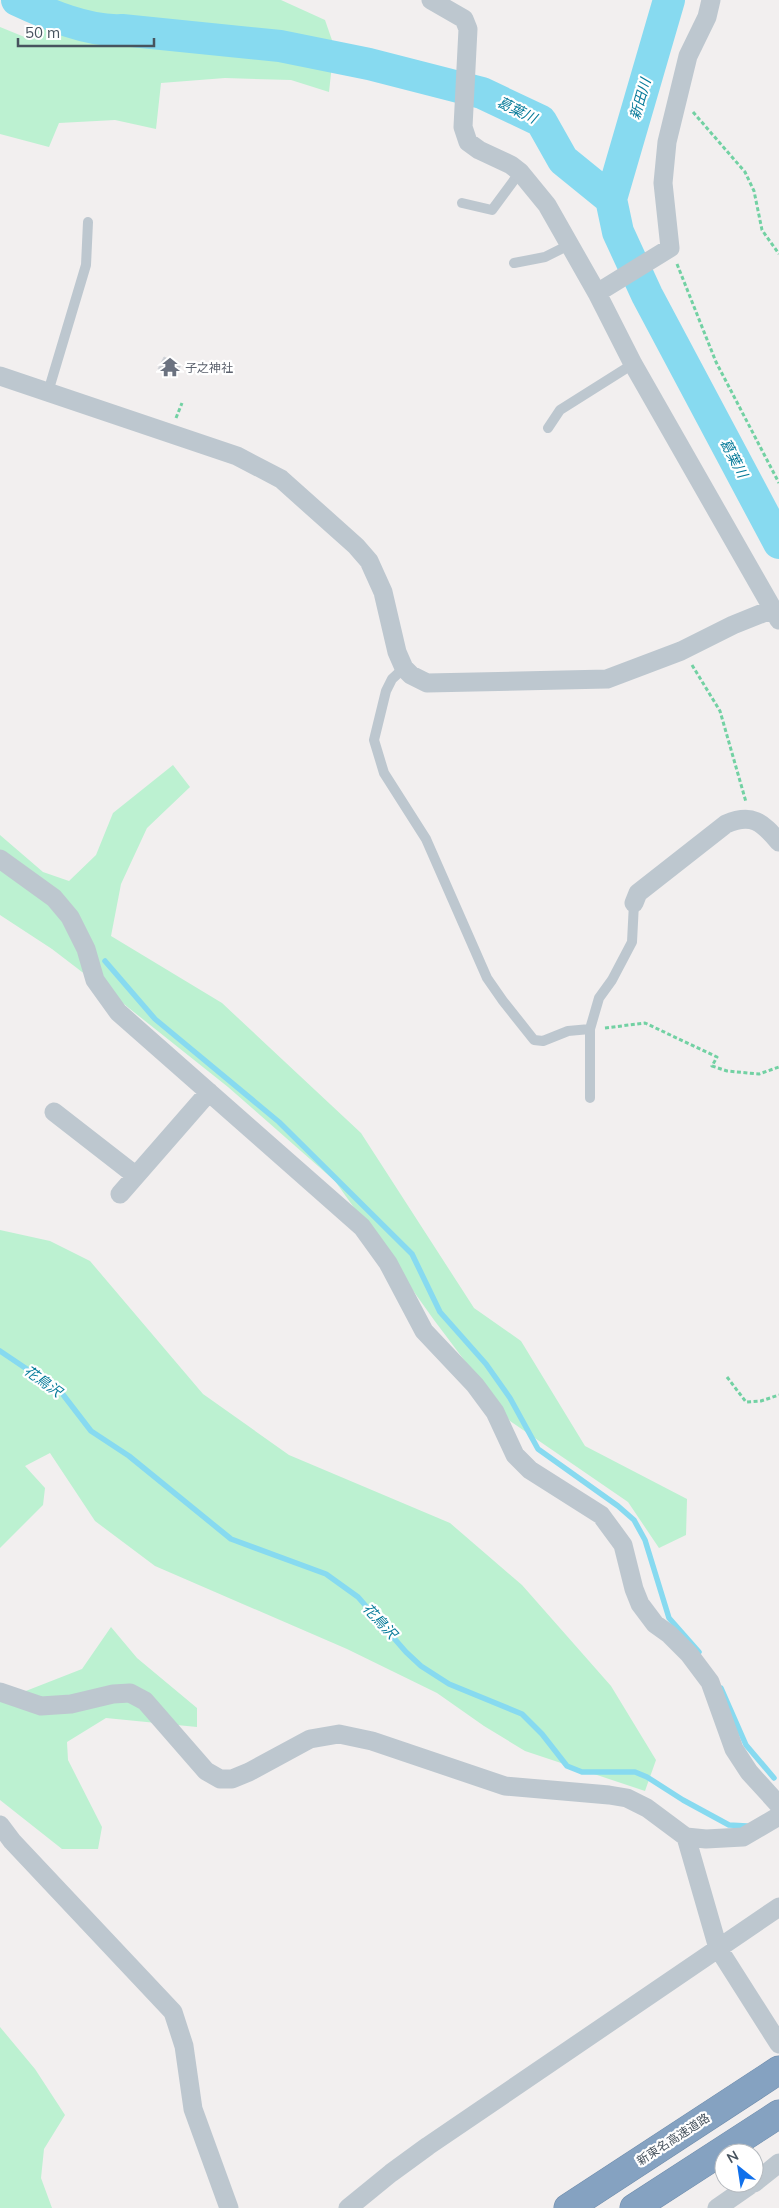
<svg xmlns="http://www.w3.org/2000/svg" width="779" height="2208" font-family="Mulish,'Noto Sans JP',sans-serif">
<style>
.green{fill:#bcf1d1}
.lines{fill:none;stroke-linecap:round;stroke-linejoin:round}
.stream{stroke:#87daf0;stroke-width:5.5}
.river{stroke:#87daf0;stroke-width:32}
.building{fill:#c9ccd2;stroke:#d3d6db}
.motorway-casing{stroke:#708dac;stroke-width:29}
.path{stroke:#72d1a3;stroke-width:3;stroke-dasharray:4 2.5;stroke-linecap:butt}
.service{stroke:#bdc7cf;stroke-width:10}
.minor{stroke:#bdc7cf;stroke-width:19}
.motorway{stroke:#85a2c1;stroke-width:28}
.labels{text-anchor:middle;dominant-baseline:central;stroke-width:4.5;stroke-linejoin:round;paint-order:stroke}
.worship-label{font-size:12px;fill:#5b616d;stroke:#fff;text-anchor:start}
.street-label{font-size:12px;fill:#47535e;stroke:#fff}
.water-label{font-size:14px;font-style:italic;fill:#077b9a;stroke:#fff}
</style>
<rect width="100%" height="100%" fill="#f2efef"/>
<path class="green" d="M 48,0 L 281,0 L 325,20 L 334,46 L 329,92 L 291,80 L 225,78 L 161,83 L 156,129 L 115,120 L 59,123 L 49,147 L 0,134 L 0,27 L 27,38 Z
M 173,765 L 190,787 L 147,828 L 121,884 L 111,936 L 222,1003 L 361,1133 L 474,1308 L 521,1341 L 585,1446 L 687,1499 L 686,1535 L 659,1548 L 628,1502 L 510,1421 L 434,1320 L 335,1181 L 228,1087 L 120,1001 L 52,949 L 0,915 L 0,835 L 43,872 L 69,881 L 96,855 L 113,813 Z
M 0,1230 L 50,1241 L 90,1261 L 203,1394 L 289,1455 L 450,1523 L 522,1585 L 611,1686 L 656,1760 L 645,1791 L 525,1751 L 484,1726 L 437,1693 L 347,1649 L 155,1566 L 95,1521 L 50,1453 L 25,1466 L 45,1488 L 43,1505 L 0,1548 Z
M 111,1627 L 137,1658 L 197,1708 L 197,1727 L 106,1718 L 67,1742 L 68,1760 L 102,1827 L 98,1849 L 62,1849 L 0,1800 L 0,1691 L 13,1696 L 82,1669 Z
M 0,2027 L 35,2069 L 65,2115 L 44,2149 L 41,2178 L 52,2208 L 0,2208 Z"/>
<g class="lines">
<path class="stream" d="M 105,961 L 155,1019 L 279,1122 L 412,1254 L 440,1312 L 486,1364 L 510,1398 L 538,1449 L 618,1506 L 634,1520 L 645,1540 L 669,1618 L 699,1652
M 0,1351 L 61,1392 L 91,1431 L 129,1456 L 231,1539 L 326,1574 L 358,1597 L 406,1652 L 421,1666 L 449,1684 L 522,1714 L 542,1734 L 567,1766 L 582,1772 L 635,1772 L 647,1777 L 683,1800 L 729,1825 L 747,1826
M 721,1688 L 746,1745 L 774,1778"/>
<path class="river" d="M 17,0 C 47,14 88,32 122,30 L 280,46 L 369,64 L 482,93 L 541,121 L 563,160 L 611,199 L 618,232 L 647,295 L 779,543
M 611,199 L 669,0"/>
</g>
<path class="building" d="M 164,357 L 181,365 L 175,377 L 158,369 Z"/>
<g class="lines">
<defs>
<path id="motorway" d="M 568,2208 L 779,2070
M 634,2208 L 779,2114"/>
</defs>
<use href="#motorway" class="motorway-casing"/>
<path class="path" d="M 693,112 L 745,172 L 754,191 L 762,230 L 779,254
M 677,264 L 716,362 L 779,483
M 176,418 L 182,403
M 692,665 L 720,711 L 746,802
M 605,1028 L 645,1023 L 717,1057 L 712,1066 L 727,1071 L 759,1074 L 779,1067
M 727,1377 L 746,1402 L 761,1401 L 779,1395"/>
<path class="service" d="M 462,203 L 492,210 L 520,172
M 514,263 L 545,257 L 571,244
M 48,392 L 86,265 L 88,222
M 548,428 L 560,410 L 633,364
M 404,668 L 392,679 L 386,691 L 374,740 L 384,773 L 426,839 L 487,978 L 503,1001 L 534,1040 L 543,1041 L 568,1031 L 590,1029
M 590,1098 L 590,1029 L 599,998 L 612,980 L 632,942 L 634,903"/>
<path class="minor" d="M 431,0 L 464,19 L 468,29 L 463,127 L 468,142 L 479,150 L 511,165 L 520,172 L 547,205 L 597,293 L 633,364 L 779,620
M 597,293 L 670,248 L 663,183 L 667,142 L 688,56 L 707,17 L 711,0
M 0,376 L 237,456 L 281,479 L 356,546 L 369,561 L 383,592 L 397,652 L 404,668 L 411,675 L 427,683 L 607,679 L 681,651 L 733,625 L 773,609
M 0,859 L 54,898 L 70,917 L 86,949 L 95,980 L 118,1012 L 362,1227 L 388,1263 L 424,1331 L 475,1385 L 495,1412 L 515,1455 L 530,1470 L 601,1515 L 623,1545 L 634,1589 L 640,1604 L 655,1624 L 669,1634 L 689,1654 L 710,1682 L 734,1749 L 749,1772 L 779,1805
M 634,903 L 638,893 L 726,824 C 752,813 762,822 779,842
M 54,1112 L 135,1175
M 120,1194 L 209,1092
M 0,1692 L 41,1706 L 71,1704 L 113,1694 L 130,1693 L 145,1701 L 206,1771 L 220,1779 L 232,1779 L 249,1772 L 310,1739 L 339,1734 L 372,1741 L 505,1786 L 609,1795 L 627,1798 L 647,1808 L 686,1837 L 706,1839 L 743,1837 L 779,1816
M 0,1825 L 12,1841 L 173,2012 L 184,2046 L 193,2109 L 229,2208
M 686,1837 L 718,1948 L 779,2044
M 754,2183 L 779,2163
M 348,2208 L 391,2173 L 428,2146 L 779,1907
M 717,2208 L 753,2183"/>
<use href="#motorway" class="motorway"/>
</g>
<defs>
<symbol id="temple-bare" viewBox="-9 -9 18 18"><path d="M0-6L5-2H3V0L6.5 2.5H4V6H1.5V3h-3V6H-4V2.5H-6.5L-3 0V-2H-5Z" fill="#6b7280" stroke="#fff" stroke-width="2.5" paint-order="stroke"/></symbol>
</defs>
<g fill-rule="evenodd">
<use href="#temple-bare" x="156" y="353" width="28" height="28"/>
</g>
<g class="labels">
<g class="worship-label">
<text x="185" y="367">子之神社</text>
</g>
<g class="street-label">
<text transform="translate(673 2139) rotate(-33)">新東名高速道路</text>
</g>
<g class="water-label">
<text transform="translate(640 99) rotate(-74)">新田川</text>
<text transform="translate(517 110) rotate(26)">葛葉川</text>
<text transform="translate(734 458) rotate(62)">葛葉川</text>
<text transform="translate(43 1381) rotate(36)">花鳥沢</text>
<text transform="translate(380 1621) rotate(47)">花鳥沢</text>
</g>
</g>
<g transform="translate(739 2168) rotate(330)"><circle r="24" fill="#ffffff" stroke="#b5babf"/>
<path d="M0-4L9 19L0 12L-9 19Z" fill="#1070eb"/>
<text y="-8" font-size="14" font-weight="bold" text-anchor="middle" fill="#47535e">N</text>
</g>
<path d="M18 38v8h136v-8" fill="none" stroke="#47535e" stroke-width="2.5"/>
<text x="25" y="38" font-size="15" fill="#47535e" stroke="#ffffff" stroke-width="4" paint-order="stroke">50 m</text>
</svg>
